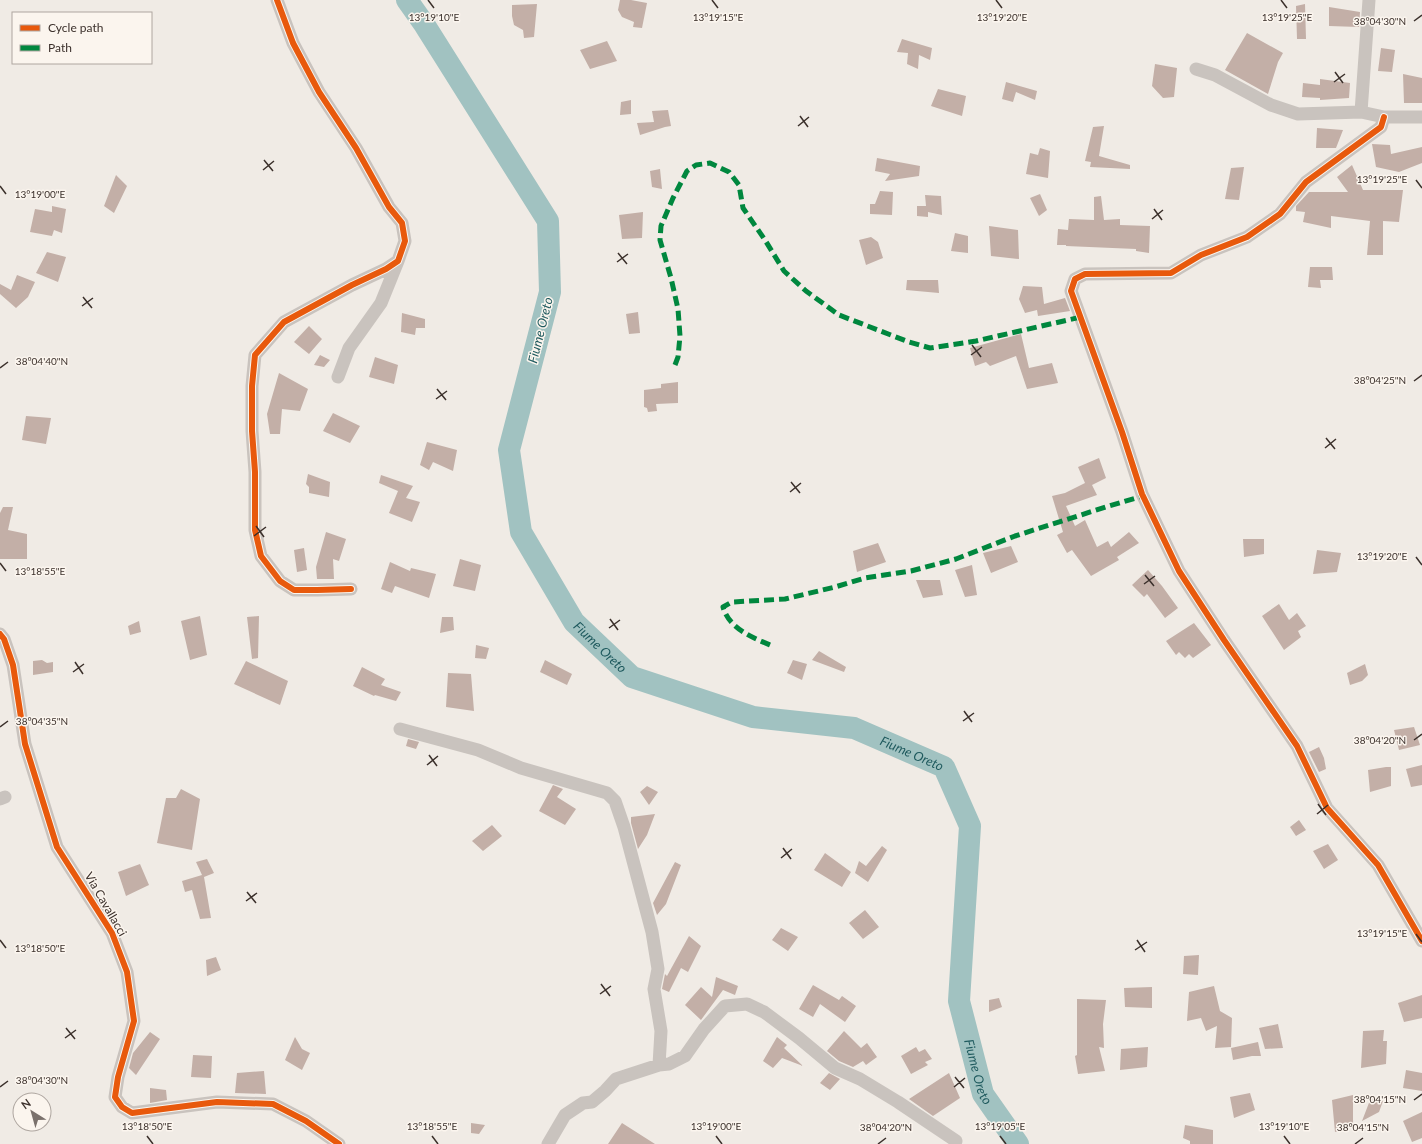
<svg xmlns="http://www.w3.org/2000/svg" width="1422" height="1144" font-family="Lato,sans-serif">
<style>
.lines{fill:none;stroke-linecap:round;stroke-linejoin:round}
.river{stroke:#a1c2c1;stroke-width:22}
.building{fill:#c3afa7}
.minor{stroke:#c9c3be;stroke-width:13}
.quiet{stroke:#00873e;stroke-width:5;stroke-dasharray:10 5;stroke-linecap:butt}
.cycleway-casing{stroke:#fbf5ee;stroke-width:8}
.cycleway{stroke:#e8590c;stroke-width:6}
.ticks{fill:none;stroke:#3b302b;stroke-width:1.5}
.labels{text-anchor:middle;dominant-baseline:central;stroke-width:3;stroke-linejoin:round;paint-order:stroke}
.street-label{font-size:12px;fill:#3b302b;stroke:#fbf5ee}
.water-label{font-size:13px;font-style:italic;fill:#1f5a5e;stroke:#fbf5ee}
.ticks-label{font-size:10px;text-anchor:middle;fill:#3b302b;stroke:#fbf5ee;stroke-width:3;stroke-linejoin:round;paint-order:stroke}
</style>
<rect width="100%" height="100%" fill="#f0ebe5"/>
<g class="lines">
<path class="river" id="s1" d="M 407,0 L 424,24 L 548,221 L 550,292 L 509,450 L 521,532 L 574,622 L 632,677 L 753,717 L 854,728 L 944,767 L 970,826 L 959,1001 L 983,1094 L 1018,1144"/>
</g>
<path class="building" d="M 620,0 L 631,0 L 647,3 L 642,28 L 633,27 L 634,22 L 622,17 L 618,10 Z
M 537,4 L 534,37 L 524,38 L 523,30 L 514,25 L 512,16 L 512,5 Z
M 1305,4 L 1306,39 L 1297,39 L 1296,6 Z
M 1329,7 L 1360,12 L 1359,27 L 1329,26 Z
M 1247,33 L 1283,53 L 1278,62 L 1268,94 L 1225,70 Z
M 902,39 L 932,48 L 930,60 L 919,55 L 918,69 L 907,64 L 908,53 L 897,52 Z
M 607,41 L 617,61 L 590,69 L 580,50 Z
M 1381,48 L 1395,50 L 1392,72 L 1378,71 Z
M 1155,64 L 1177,68 L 1174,97 L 1163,98 L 1152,86 Z
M 1403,74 L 1422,78 L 1422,103 L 1404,103 Z
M 1320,79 L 1350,83 L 1349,98 L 1320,100 L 1320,98 L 1302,97 L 1303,83 L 1320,85 Z
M 1006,82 L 1037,91 L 1035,100 L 1016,92 L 1013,102 L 1002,99 Z
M 938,89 L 966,96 L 962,116 L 931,106 Z
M 631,100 L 631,114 L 620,115 L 621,102 Z
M 668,110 L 671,126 L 665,127 L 640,135 L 637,123 L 654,122 L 652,111 Z
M 1104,126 L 1099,156 L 1130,165 L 1130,169 L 1090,167 L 1091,162 L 1085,161 L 1093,127 Z
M 1317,128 L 1343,130 L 1336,148 L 1316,148 Z
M 1372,144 L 1390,145 L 1391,154 L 1422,147 L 1422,163 L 1399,172 L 1376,167 Z
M 1040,148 L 1050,151 L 1048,178 L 1026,174 L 1030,153 L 1038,155 Z
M 877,158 L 920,166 L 919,176 L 885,181 L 890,174 L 875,171 Z
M 1352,165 L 1363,190 L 1403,190 L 1399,222 L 1383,221 L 1383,255 L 1367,255 L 1370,221 L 1331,216 L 1331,228 L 1303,222 L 1305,212 L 1296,211 L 1296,206 L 1309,192 L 1348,192 L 1337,177 Z
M 1244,167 L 1239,200 L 1225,199 L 1231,168 Z
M 660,169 L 662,189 L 652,187 L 650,171 Z
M 116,175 L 127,186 L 114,213 L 104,206 Z
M 880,191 L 893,192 L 892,215 L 870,214 L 870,204 L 875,204 Z
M 1040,194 L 1047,210 L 1039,216 L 1030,198 Z
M 925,195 L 941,196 L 942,215 L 928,212 L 928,217 L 917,216 L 917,206 L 926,206 Z
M 1101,196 L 1104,220 L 1120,219 L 1120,225 L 1150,226 L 1149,253 L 1136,251 L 1136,249 L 1066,246 L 1066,245 L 1057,245 L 1058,229 L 1068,230 L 1069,219 L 1094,220 L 1094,197 Z
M 52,206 L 66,209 L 62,233 L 54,230 L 52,236 L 30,232 L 35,209 L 52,212 Z
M 643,212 L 642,238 L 622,239 L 619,215 Z
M 989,226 L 1018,230 L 1019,259 L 991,256 Z
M 955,233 L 968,236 L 968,253 L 951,251 Z
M 871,237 L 878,242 L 883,258 L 866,265 L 859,240 Z
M 47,252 L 66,257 L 58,282 L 36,273 Z
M 1310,267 L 1332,267 L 1333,280 L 1320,280 L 1321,288 L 1308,287 Z
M 17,275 L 35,282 L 28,297 L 16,308 L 0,294 L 0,284 L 11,290 Z
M 907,280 L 938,280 L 939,293 L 906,290 Z
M 1023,286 L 1042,287 L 1044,304 L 1065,298 L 1070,311 L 1038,316 L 1037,310 L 1025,313 L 1019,299 Z
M 638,312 L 640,333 L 629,334 L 626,314 Z
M 402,313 L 425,319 L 425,328 L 416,328 L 415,335 L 401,332 Z
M 309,326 L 322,339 L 309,354 L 294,342 Z
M 1021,334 L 1029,368 L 1052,363 L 1058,383 L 1027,389 L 1016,356 L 990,366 L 986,362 L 975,366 L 970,348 Z
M 320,355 L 330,360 L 324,367 L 314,365 Z
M 375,357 L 398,365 L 394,384 L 369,377 Z
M 279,373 L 308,389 L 300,411 L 282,409 L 280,434 L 270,434 L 267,414 Z
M 678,382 L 678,403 L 656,404 L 657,411 L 648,412 L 647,408 L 644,407 L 644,390 L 661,388 L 661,384 Z
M 333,413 L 360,426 L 350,443 L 323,431 Z
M 26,416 L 51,418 L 46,444 L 22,440 Z
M 427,442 L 457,450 L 453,471 L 433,462 L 429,470 L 420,465 Z
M 1099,458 L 1106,478 L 1092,485 L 1097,495 L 1066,506 L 1075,526 L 1085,520 L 1097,547 L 1108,541 L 1111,547 L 1129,532 L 1139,543 L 1117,557 L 1119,560 L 1091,576 L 1072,550 L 1067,553 L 1057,535 L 1063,532 L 1052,496 L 1065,493 L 1085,483 L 1078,467 Z
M 308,474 L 330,482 L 329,497 L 309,493 L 309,487 L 306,484 Z
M 381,475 L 413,486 L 406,498 L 420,502 L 412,522 L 389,513 L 398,491 L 379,483 Z
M 3,507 L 13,507 L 8,530 L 27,534 L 27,559 L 0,559 L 0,513 Z
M 326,532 L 346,539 L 339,561 L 333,559 L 334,579 L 317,579 L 316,567 Z
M 1243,539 L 1264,539 L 1264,554 L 1244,557 Z
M 878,543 L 886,562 L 857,572 L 853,551 Z
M 1011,546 L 1018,562 L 991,573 L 983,553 Z
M 304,548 L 307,570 L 297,572 L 294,550 Z
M 1317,550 L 1341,553 L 1337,572 L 1313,574 Z
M 460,559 L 481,565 L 475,591 L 453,586 Z
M 390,562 L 410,571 L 411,568 L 436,574 L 429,598 L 395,586 L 392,593 L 381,589 Z
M 972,565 L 977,595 L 965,597 L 955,570 Z
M 1148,570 L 1162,586 L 1178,608 L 1165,618 L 1147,594 L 1144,597 L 1132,585 Z
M 916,580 L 940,580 L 943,595 L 923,598 Z
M 1279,604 L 1289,620 L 1297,613 L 1306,626 L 1298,631 L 1301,637 L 1284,650 L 1262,616 Z
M 200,616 L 207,655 L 190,660 L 181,621 Z
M 259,616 L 258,658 L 252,659 L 247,617 Z
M 442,617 L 453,617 L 454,630 L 440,633 Z
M 139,621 L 141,632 L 130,635 L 128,626 Z
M 1194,623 L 1211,645 L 1193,658 L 1189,654 L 1185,658 L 1179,652 L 1176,655 L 1166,641 Z
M 476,645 L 489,648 L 486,659 L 475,658 Z
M 819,651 L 846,667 L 844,672 L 812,660 Z
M 42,660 L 47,663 L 53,662 L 53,672 L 33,675 L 33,661 Z
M 545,660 L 572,674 L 567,685 L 540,672 Z
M 793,660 L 807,664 L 802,680 L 787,673 Z
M 246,661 L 288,681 L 280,705 L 234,684 Z
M 1365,664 L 1368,675 L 1362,681 L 1350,685 L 1347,673 Z
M 362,667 L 385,679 L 381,685 L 401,692 L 396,701 L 375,695 L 374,696 L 353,686 Z
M 448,673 L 471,674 L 474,711 L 446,707 Z
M 1414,727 L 1420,745 L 1399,750 L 1394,730 Z
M 408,739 L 419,742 L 416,749 L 406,746 Z
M 1319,747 L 1324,758 L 1326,769 L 1319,772 L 1309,752 Z
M 1422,765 L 1422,785 L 1411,787 L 1406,769 Z
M 1386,767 L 1391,767 L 1391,786 L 1370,792 L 1368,770 Z
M 553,785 L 563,789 L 557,797 L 576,809 L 565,825 L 539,811 Z
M 647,786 L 658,792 L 649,805 L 640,792 Z
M 181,789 L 200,799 L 192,850 L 157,843 L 166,798 L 176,798 Z
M 655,814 L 647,835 L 638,849 L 631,823 L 631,817 Z
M 1299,820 L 1306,830 L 1296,836 L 1290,827 Z
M 492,825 L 502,836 L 483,851 L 472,841 Z
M 1328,844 L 1338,860 L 1324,869 L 1313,851 Z
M 882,846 L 887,850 L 868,882 L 855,873 L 859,861 L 866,866 Z
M 825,853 L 851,872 L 842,887 L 814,870 Z
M 207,859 L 214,873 L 204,877 L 211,918 L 200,919 L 192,890 L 185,892 L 182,881 L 202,875 L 196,862 Z
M 675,862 L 681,865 L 666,904 L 657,915 L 653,903 Z
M 140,864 L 149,885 L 126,896 L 118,872 Z
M 865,910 L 879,927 L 863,939 L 849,923 Z
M 781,928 L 798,937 L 788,951 L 772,940 Z
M 689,936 L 701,946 L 688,972 L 681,968 L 669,992 L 662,989 L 665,974 L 667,976 Z
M 1199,955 L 1198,975 L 1183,974 L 1184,956 Z
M 216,957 L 221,970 L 207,976 L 206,960 Z
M 716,977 L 738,986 L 735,995 L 723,990 L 701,1020 L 685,1005 L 701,987 L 712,997 Z
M 813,985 L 839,1000 L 842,996 L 856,1006 L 845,1022 L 820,1004 L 813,1017 L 799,1009 Z
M 1214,986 L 1220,1011 L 1232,1018 L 1231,1047 L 1215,1048 L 1217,1026 L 1206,1031 L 1201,1018 L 1187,1021 L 1189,992 Z
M 1152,987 L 1152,1008 L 1125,1007 L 1124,988 Z
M 1422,995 L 1422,1018 L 1404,1022 L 1398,1003 Z
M 999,998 L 1002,1007 L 989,1012 L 989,1000 Z
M 1077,999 L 1106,1000 L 1103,1024 L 1104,1048 L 1099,1047 L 1105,1071 L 1078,1074 L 1075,1056 L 1077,1055 Z
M 1278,1024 L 1283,1048 L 1265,1049 L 1259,1028 Z
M 1384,1030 L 1383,1041 L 1387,1041 L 1386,1064 L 1361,1068 L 1363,1031 Z
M 844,1031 L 861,1048 L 867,1043 L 877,1057 L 866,1065 L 863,1061 L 853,1067 L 839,1061 L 827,1051 Z
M 150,1032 L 160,1039 L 136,1075 L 129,1068 L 133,1053 Z
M 295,1037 L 302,1049 L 310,1053 L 302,1070 L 285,1060 Z
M 777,1037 L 787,1045 L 784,1048 L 803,1066 L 782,1058 L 773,1068 L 763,1061 Z
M 1258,1042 L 1261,1056 L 1252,1056 L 1233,1060 L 1231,1048 Z
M 916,1047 L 919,1052 L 925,1049 L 932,1059 L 925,1062 L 928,1065 L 911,1074 L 901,1056 Z
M 1148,1047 L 1147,1067 L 1120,1070 L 1121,1049 Z
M 193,1055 L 212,1056 L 211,1078 L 191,1077 Z
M 1406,1070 L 1422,1073 L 1422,1091 L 1403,1088 Z
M 264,1071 L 266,1094 L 235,1093 L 237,1073 Z
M 829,1073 L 840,1079 L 830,1090 L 820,1083 Z
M 949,1073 L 960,1098 L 933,1116 L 909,1099 Z
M 150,1088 L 166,1090 L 167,1100 L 150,1103 Z
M 1250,1093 L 1255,1110 L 1234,1118 L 1230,1097 Z
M 1353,1095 L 1353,1126 L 1348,1129 L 1335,1132 L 1332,1100 Z
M 1372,1095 L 1383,1101 L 1379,1112 L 1362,1121 Z
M 1422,1112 L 1422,1138 L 1412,1142 L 1403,1121 Z
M 471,1123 L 485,1125 L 479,1134 L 471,1133 Z
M 622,1123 L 655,1144 L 608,1144 Z
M 1185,1125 L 1213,1130 L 1213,1144 L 1190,1144 L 1190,1141 L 1183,1138 Z"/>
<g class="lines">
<path class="minor" d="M 277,0 L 293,43 L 319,92 L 356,148 L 389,207 L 402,223 L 405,241 L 398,261 L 386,269 L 352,285 L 284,322 L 255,355 L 252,386 L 252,431 L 255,472 L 255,530 L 261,556 L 280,581 L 294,590 L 317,590 L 351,589
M 1196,69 L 1215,75 L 1271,105 L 1298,114 L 1361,112 L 1384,117 L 1422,117
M 1361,112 L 1369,0
M 1384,117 L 1381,127 L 1306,182 L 1280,214 L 1247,237 L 1201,255 L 1171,273 L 1085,274 L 1075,279 L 1071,291 L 1122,432 L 1142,494 L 1179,571 L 1224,640 L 1297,746 L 1327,808 L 1378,865 L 1422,941
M 338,377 L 349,348 L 381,303 L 398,261
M 0,634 L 4,639 L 13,665 L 25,744 L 57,847 L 112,933 L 127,972 L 134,1021 L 118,1077 L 115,1097 L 122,1107 L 132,1113 L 217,1102 L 273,1104 L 306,1121 L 339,1144
M 400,729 L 478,750 L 521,768 L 607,793 L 615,801 L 624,827 L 652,932 L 658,969 L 654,989 L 661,1031 L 659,1065
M 0,799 L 5,797
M 548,1144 L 565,1115 L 583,1103 L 592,1102 L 605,1091 L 616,1079 L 659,1065 L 669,1064 L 685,1056 L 704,1029 L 725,1006 L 747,1004 L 764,1012 L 799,1038 L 835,1068 L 860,1079 L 898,1102 L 956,1141"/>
<path class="quiet" d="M 675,365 L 678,357 L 680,336 L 678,309 L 671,278 L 660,240 L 661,226 L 673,198 L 687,171 L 696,165 L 710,163 L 729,172 L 739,185 L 743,208 L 765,240 L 784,271 L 806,291 L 839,315 L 909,342 L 930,348 L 976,341 L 1081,317
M 770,645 C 751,637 729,628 723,607 L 732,602 L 785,599 L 835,587 L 865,578 L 911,571 L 956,559 L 1015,536 L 1109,506 L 1143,496"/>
<defs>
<path id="cycleway" d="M 277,0 L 293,43 L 319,92 L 356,148 L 389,207 L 402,223 L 405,241 L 398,261 L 386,269 L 352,285 L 284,322 L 255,355 L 252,386 L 252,431 L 255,472 L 255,530 L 261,556 L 280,581 L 294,590 L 317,590 L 351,589
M 1384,117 L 1381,127 L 1306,182 L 1280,214 L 1247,237 L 1201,255 L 1171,273 L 1085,274 L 1075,279 L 1071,291 L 1122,432 L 1142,494 L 1179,571 L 1224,640 L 1297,746 L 1327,808 L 1378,865 L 1422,941
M 0,634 L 4,639 L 13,665 L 25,744 L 57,847 L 112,933 L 127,972 L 134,1021 L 118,1077 L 115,1097 L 122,1107 L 132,1113 L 217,1102 L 273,1104 L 306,1121 L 339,1144"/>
</defs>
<use href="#cycleway" class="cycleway-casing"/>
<use href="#cycleway" class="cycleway"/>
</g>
<path class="ticks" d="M 428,0 L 434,8M 712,0 L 718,8M 996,0 L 1002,8M 1281,0 L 1287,8M 1414,21 L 1422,15M 1335,72 L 1343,83M 1334,82 L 1345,74M 800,116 L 808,127M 798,126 L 809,117M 264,160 L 273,171M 263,170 L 274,161M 1416,180 L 1422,188M 0,186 L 6,194M 1154,209 L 1162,220M 1152,219 L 1163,210M 618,253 L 627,264M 617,262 L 628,254M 83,297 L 92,308M 82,306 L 93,298M 972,345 L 981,357M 971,355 L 982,347M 0,368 L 8,362M 1414,381 L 1422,375M 437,389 L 446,400M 436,399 L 447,391M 1326,438 L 1335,449M 1325,448 L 1336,439M 791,482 L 800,493M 790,492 L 801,483M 256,526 L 264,537M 254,536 L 266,527M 1416,557 L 1422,565M 0,563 L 6,571M 1145,575 L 1154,586M 1144,584 L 1155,576M 610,619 L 618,630M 609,628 L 620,620M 75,662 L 83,674M 73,672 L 84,664M 964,711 L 972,722M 963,721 L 974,713M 0,727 L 8,721M 1414,740 L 1422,734M 429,755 L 437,766M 427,765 L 438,756M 1318,804 L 1326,815M 1317,814 L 1328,805M 783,848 L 791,859M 781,858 L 792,849M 247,892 L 256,903M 246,901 L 257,893M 1416,934 L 1422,942M 0,940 L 6,948M 1137,940 L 1145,952M 1135,950 L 1147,942M 601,984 L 610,996M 600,994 L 611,986M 66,1028 L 75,1039M 65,1038 L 76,1030M 955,1077 L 964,1088M 0,1087 L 8,1081M 954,1087 L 965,1078M 1414,1100 L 1422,1094M 147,1136 L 153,1144M 432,1136 L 438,1144M 716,1136 L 722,1144M 1000,1136 L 1006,1144M 1284,1136 L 1290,1144M 878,1144 L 886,1138M 1355,1144 L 1363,1138"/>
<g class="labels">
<g class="street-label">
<text transform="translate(106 904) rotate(60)">Via Cavallacci</text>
</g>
<g class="water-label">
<text transform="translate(540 330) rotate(-76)">Fiume Oreto</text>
<text stroke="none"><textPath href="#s1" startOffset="720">Fiume Oreto</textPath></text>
<text stroke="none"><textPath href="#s1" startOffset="1056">Fiume Oreto</textPath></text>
<text stroke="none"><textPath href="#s1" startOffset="1404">Fiume Oreto</textPath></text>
</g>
</g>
<g class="ticks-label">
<text x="434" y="21">13°19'10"E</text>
<text x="718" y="21">13°19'15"E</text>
<text x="1002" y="21">13°19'20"E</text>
<text x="1287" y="21">13°19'25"E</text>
<text x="1380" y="25">38°04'30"N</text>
<text x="1382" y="183">13°19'25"E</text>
<text x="40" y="198">13°19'00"E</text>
<text x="42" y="365">38°04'40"N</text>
<text x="1380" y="384">38°04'25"N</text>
<text x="1382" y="560">13°19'20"E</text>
<text x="40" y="575">13°18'55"E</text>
<text x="42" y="725">38°04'35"N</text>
<text x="1380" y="744">38°04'20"N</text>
<text x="1382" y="937">13°19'15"E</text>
<text x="40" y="952">13°18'50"E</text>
<text x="42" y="1084">38°04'30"N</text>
<text x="1380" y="1103">38°04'15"N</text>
<text x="147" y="1130">13°18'50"E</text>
<text x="432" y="1130">13°18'55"E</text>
<text x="716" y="1130">13°19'00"E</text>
<text x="1000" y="1130">13°19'05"E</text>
<text x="1284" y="1130">13°19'10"E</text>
<text x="886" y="1131">38°04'20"N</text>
<text x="1363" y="1131">38°04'15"N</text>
</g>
<rect x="12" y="12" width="140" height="52" fill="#fbf5ee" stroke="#aea6a0"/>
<rect x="20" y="25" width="20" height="6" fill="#e8590c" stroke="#aea6a0"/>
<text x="48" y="32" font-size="12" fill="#3b302b">Cycle path</text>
<rect x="20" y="45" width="20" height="6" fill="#00873e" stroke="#aea6a0"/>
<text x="48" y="52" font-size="12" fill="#3b302b">Path</text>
<g transform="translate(32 1112) rotate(323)"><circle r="19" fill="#fbf5ee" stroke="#aea6a0"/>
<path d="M0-3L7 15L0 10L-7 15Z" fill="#7a716c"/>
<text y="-6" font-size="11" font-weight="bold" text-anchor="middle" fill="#3b302b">N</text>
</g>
</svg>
